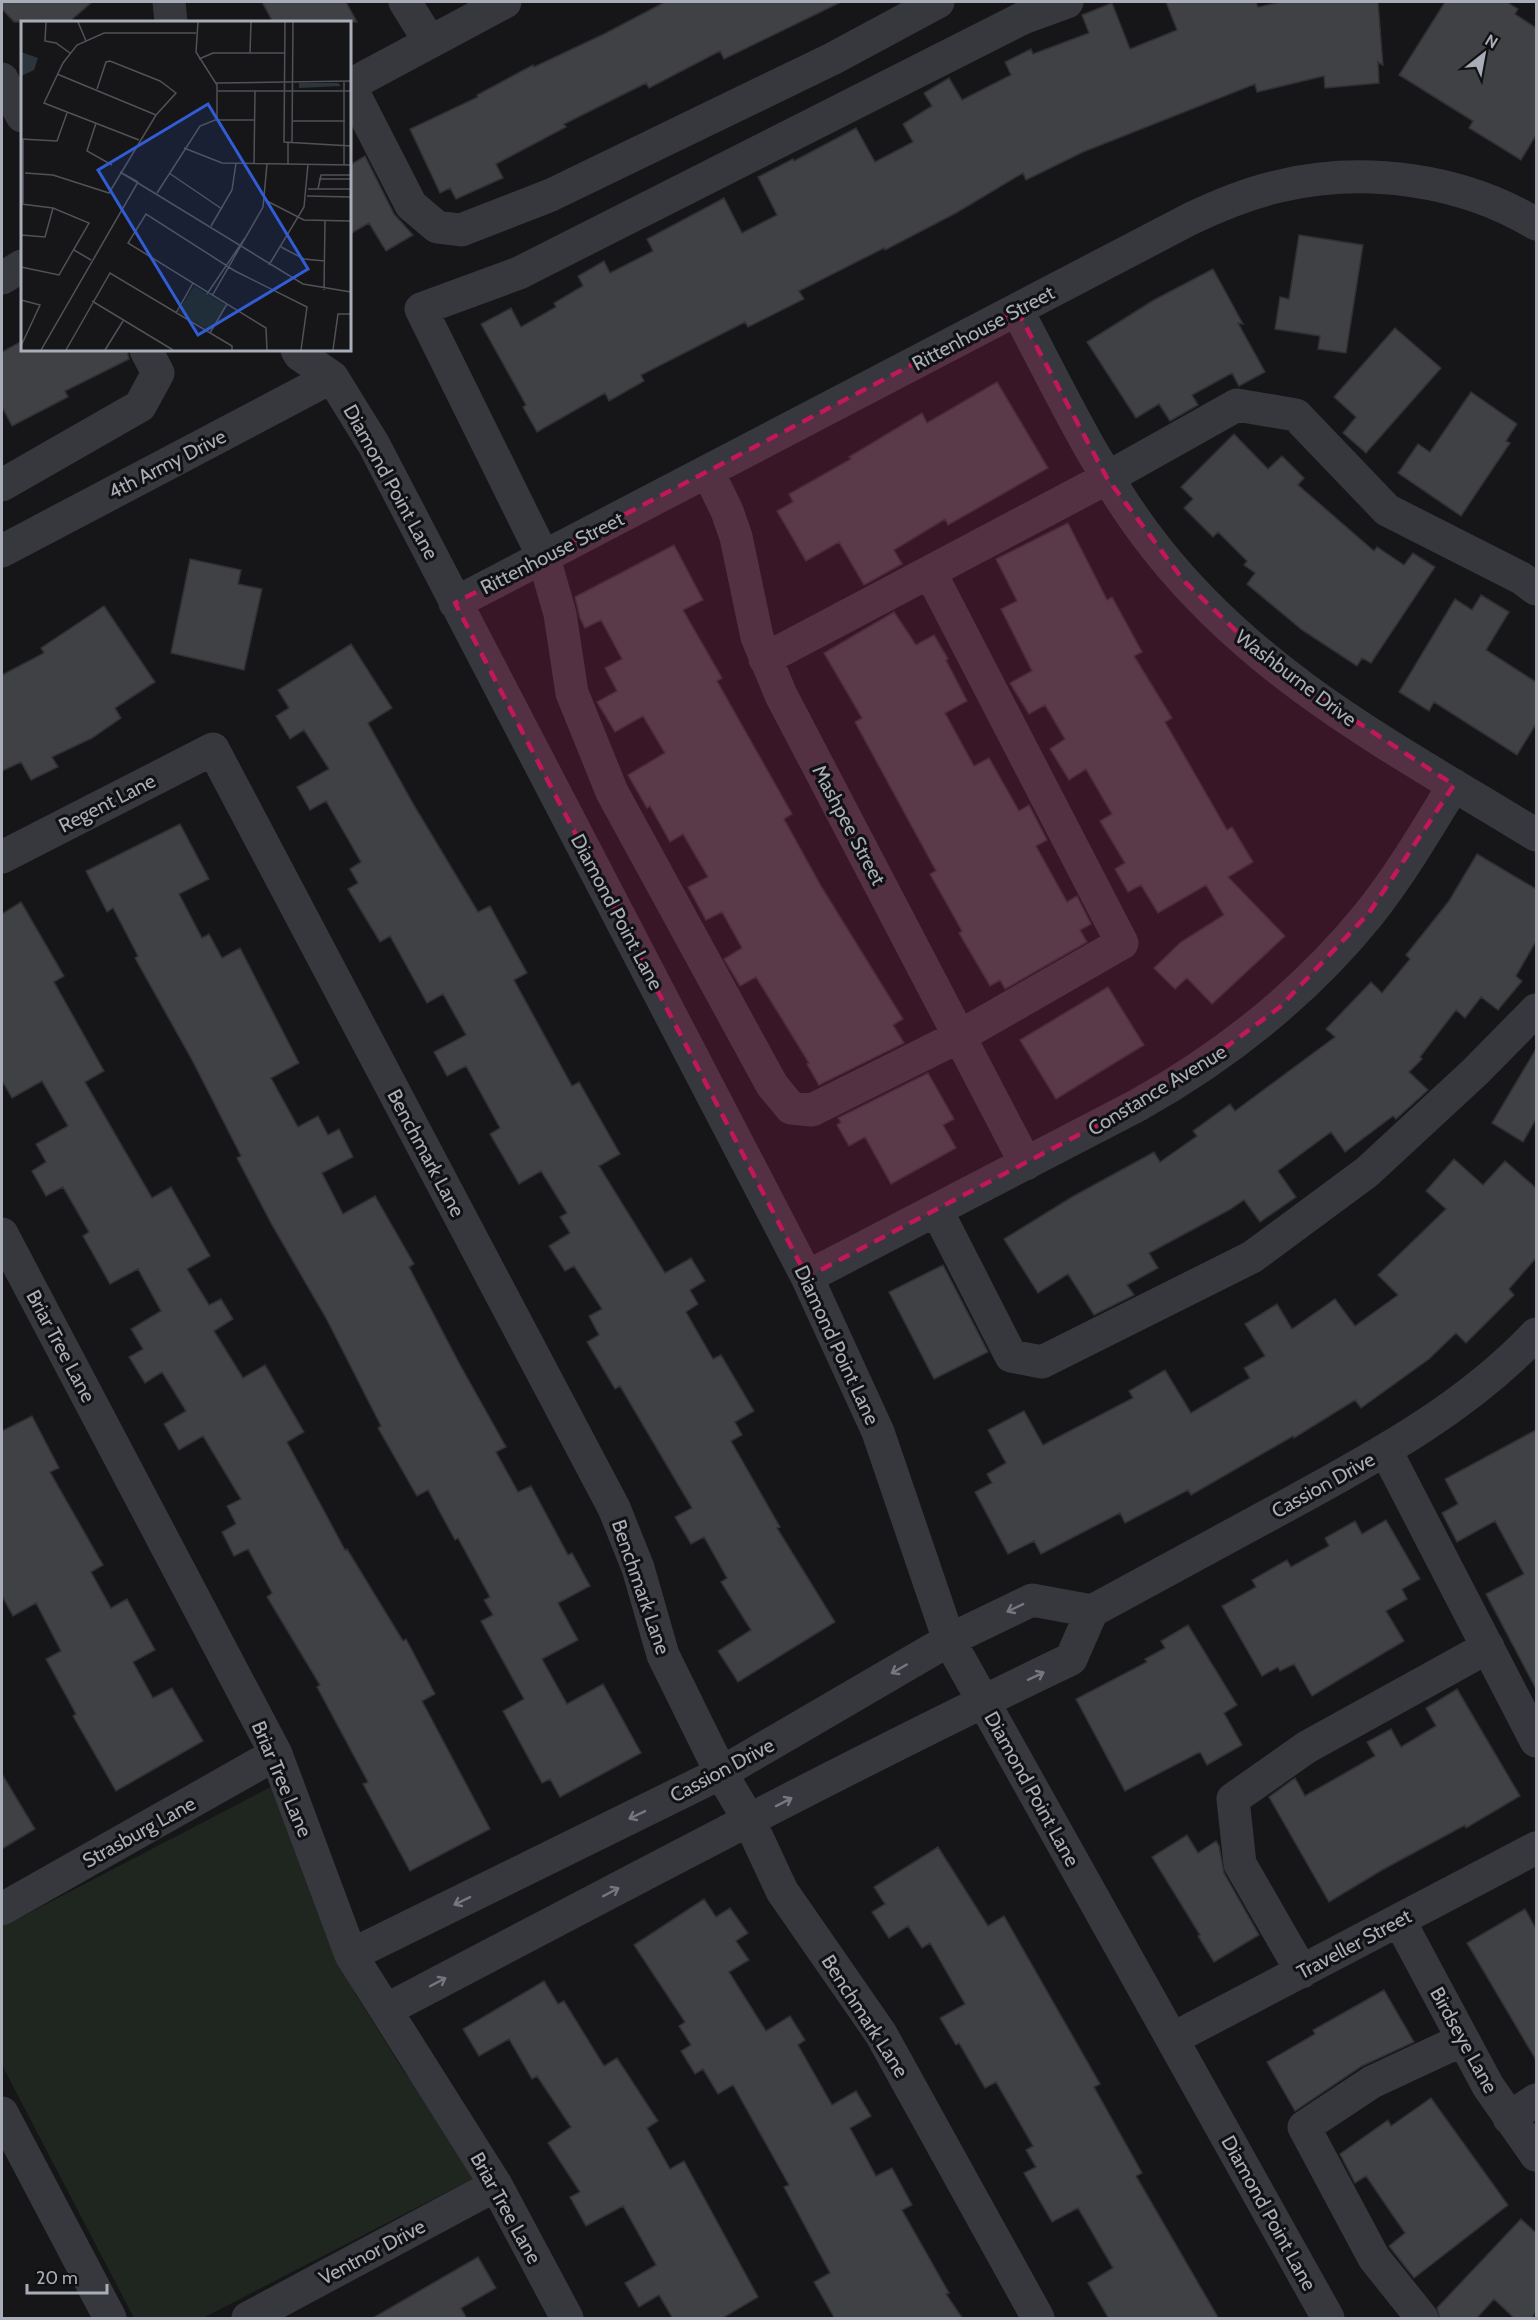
<svg xmlns="http://www.w3.org/2000/svg" width="1538" height="2320" font-family="Cabin,sans-serif">
<style>
.green{fill:#1e261f}
.building{fill:#404145;stroke:#303034;stroke-width:1.5}
.lines{fill:none;stroke-linecap:round;stroke-linejoin:round}
.minor{stroke:#37383d;stroke-width:33}
.oneway{stroke:#757881}
.marked{fill:#c2185b;fill-opacity:0.2;stroke:#c2185b;stroke-width:4.5;stroke-dasharray:12 8;stroke-linejoin:round}
.labels{text-anchor:middle;dominant-baseline:central;stroke-width:6;stroke-linejoin:round;paint-order:stroke}
.street-label{font-size:20px;fill:#a8adb8;stroke:#111113}
.inset-road{fill:none;stroke:#505258;stroke-width:1.5}
.view{fill:#325cd3;fill-opacity:0.15;stroke:#325cd3;stroke-width:3}
.inset-edge{fill:none;stroke:#a8adb8;stroke-width:3}
</style>
<rect width="100%" height="100%" fill="#161618"/>
<path class="green" d="M 271,1787 L 319,1916 L 356,1995 L 403,2070 L 456,2141 L 476,2177 L 203,2318 L 134,2318 L 2,2065 L 2,1927 Z"/>
<path class="building" d="M 2,2 L 92,2 L 69,22 L 14,22 L 2,9 Z
M 262,2 L 346,2 L 357,22 L 273,22 Z
M 665,2 L 841,2 L 724,59 L 720,51 L 649,88 L 646,83 L 564,124 L 566,127 L 496,164 L 503,178 L 456,199 L 450,188 L 440,193 L 410,129 L 478,97 L 477,95 L 533,65 L 534,67 L 604,34 Z
M 1166,2 L 1256,2 L 1258,7 L 1281,2 L 1378,2 L 1383,65 L 1378,62 L 1379,83 L 1325,88 L 1324,76 L 1257,92 L 1255,84 L 1083,152 L 1026,180 L 1023,173 L 956,213 L 885,250 L 884,248 L 799,291 L 804,299 L 748,327 L 745,322 L 641,375 L 644,381 L 609,401 L 605,393 L 537,432 L 523,407 L 526,405 L 481,324 L 511,308 L 521,327 L 556,307 L 554,303 L 583,286 L 578,276 L 604,261 L 610,273 L 653,251 L 647,239 L 724,198 L 742,233 L 777,215 L 758,177 L 793,159 L 794,161 L 856,128 L 875,162 L 913,142 L 903,124 L 932,106 L 924,93 L 949,78 L 962,100 L 1011,75 L 1005,62 L 1031,49 L 1033,54 L 1089,33 L 1082,15 L 1112,3 L 1130,49 L 1177,30 Z
M 1445,2 L 1507,2 L 1518,9 L 1515,14 L 1536,28 L 1536,135 L 1521,160 L 1469,128 L 1473,121 L 1399,75 Z
M 365,156 L 394,214 L 413,235 L 386,251 L 369,223 L 350,234 L 350,165 Z
M 1299,235 L 1363,245 L 1346,353 L 1318,349 L 1320,336 L 1275,329 L 1280,297 L 1289,299 Z
M 1213,269 L 1243,324 L 1238,323 L 1265,372 L 1239,386 L 1232,373 L 1192,395 L 1198,405 L 1170,421 L 1159,404 L 1136,418 L 1087,342 L 1154,300 Z
M 1395,328 L 1441,368 L 1366,453 L 1343,433 L 1356,417 L 1334,397 Z
M 22,341 L 22,350 L 127,350 L 129,359 L 65,391 L 68,397 L 12,426 L 2,407 L 2,352 Z
M 997,382 L 1048,468 L 948,525 L 945,519 L 894,550 L 902,564 L 864,585 L 839,542 L 806,561 L 777,511 L 793,502 L 789,494 L 851,459 L 849,457 L 922,413 L 927,423 Z
M 1471,392 L 1517,424 L 1506,441 L 1510,443 L 1461,516 L 1398,473 L 1418,444 L 1430,452 Z
M 1234,434 L 1268,469 L 1282,456 L 1304,478 L 1298,485 L 1374,551 L 1377,547 L 1404,565 L 1413,553 L 1435,567 L 1371,663 L 1362,658 L 1357,666 L 1302,630 L 1247,584 L 1255,573 L 1244,565 L 1247,561 L 1218,532 L 1213,537 L 1184,508 L 1193,499 L 1181,487 Z
M 1068,523 L 1107,600 L 1112,597 L 1142,652 L 1134,656 L 1172,718 L 1165,722 L 1227,830 L 1232,827 L 1253,862 L 1228,877 L 1285,936 L 1212,1004 L 1187,978 L 1175,989 L 1154,968 L 1181,942 L 1224,915 L 1206,885 L 1158,913 L 1141,885 L 1128,892 L 1115,869 L 1125,863 L 1100,821 L 1112,814 L 1086,769 L 1069,780 L 1050,749 L 1065,739 L 1045,705 L 1029,714 L 1010,683 L 1032,671 L 1001,609 L 1017,601 L 996,559 Z
M 674,545 L 703,600 L 683,610 L 722,678 L 717,681 L 792,814 L 784,819 L 821,886 L 903,1019 L 893,1025 L 904,1043 L 819,1085 L 807,1064 L 809,1063 L 756,977 L 740,986 L 724,959 L 742,948 L 722,912 L 706,920 L 688,887 L 708,877 L 683,834 L 670,842 L 650,806 L 647,808 L 628,775 L 665,753 L 643,716 L 615,732 L 597,702 L 617,691 L 605,668 L 622,659 L 601,620 L 585,628 L 580,618 L 575,597 Z
M 190,559 L 241,570 L 238,584 L 262,589 L 244,670 L 171,653 Z
M 1481,595 L 1509,612 L 1486,650 L 1536,682 L 1536,724 L 1517,755 L 1434,702 L 1429,711 L 1399,692 L 1455,599 L 1472,610 Z
M 104,606 L 155,682 L 115,708 L 121,718 L 92,738 L 52,757 L 58,767 L 31,780 L 21,762 L 2,771 L 2,675 L 44,653 L 41,648 Z
M 894,612 L 916,645 L 934,635 L 948,659 L 946,660 L 967,701 L 945,713 L 974,766 L 989,758 L 1019,811 L 1029,805 L 1047,840 L 1036,846 L 1067,902 L 1077,896 L 1091,924 L 1080,930 L 1087,942 L 1005,989 L 1000,980 L 990,986 L 959,933 L 962,931 L 930,874 L 936,871 L 855,722 L 862,718 L 824,653 Z
M 351,644 L 392,708 L 368,723 L 415,807 L 478,912 L 490,906 L 527,973 L 514,980 L 572,1086 L 579,1082 L 620,1154 L 599,1166 L 665,1273 L 691,1258 L 705,1281 L 690,1290 L 698,1304 L 686,1312 L 713,1359 L 721,1355 L 754,1411 L 735,1422 L 742,1435 L 731,1441 L 780,1527 L 777,1528 L 835,1622 L 738,1682 L 718,1651 L 751,1630 L 721,1582 L 727,1578 L 704,1537 L 691,1544 L 675,1517 L 692,1508 L 620,1386 L 615,1389 L 587,1342 L 599,1335 L 589,1316 L 602,1309 L 574,1266 L 565,1271 L 549,1246 L 570,1233 L 560,1217 L 567,1213 L 541,1171 L 519,1184 L 490,1134 L 500,1128 L 466,1066 L 447,1076 L 434,1052 L 466,1035 L 443,994 L 427,1003 L 390,936 L 380,942 L 348,889 L 358,883 L 350,869 L 361,862 L 326,801 L 310,810 L 297,787 L 329,769 L 304,730 L 290,739 L 276,716 L 289,708 L 278,690 Z
M 180,824 L 209,879 L 179,894 L 202,938 L 209,934 L 222,958 L 240,948 L 299,1063 L 271,1078 L 298,1127 L 318,1116 L 328,1135 L 339,1129 L 353,1157 L 322,1173 L 343,1214 L 375,1196 L 414,1264 L 409,1267 L 459,1363 L 506,1447 L 496,1452 L 518,1492 L 531,1486 L 568,1555 L 572,1553 L 590,1586 L 558,1603 L 578,1640 L 542,1659 L 567,1704 L 603,1684 L 641,1753 L 560,1797 L 550,1779 L 542,1783 L 503,1711 L 524,1699 L 481,1621 L 493,1615 L 484,1600 L 490,1597 L 458,1538 L 455,1540 L 428,1490 L 417,1496 L 378,1428 L 381,1426 L 326,1318 L 272,1225 L 237,1158 L 241,1156 L 192,1060 L 135,958 L 138,956 L 113,908 L 107,912 L 86,871 Z
M 1477,854 L 1536,889 L 1536,941 L 1516,976 L 1522,981 L 1498,1010 L 1481,997 L 1465,1018 L 1456,1010 L 1420,1057 L 1422,1059 L 1409,1072 L 1428,1090 L 1396,1119 L 1393,1116 L 1345,1152 L 1331,1132 L 1278,1171 L 1296,1197 L 1260,1222 L 1244,1200 L 1229,1210 L 1149,1253 L 1158,1268 L 1127,1285 L 1134,1295 L 1094,1315 L 1068,1274 L 1038,1293 L 1004,1239 L 1072,1197 L 1154,1152 L 1160,1162 L 1197,1136 L 1193,1131 L 1230,1104 L 1235,1111 L 1335,1037 L 1326,1029 L 1371,982 L 1382,993 L 1410,959 L 1406,955 L 1449,901 Z
M 21,902 L 64,976 L 54,982 L 104,1071 L 85,1082 L 152,1198 L 171,1187 L 210,1256 L 187,1269 L 209,1305 L 221,1299 L 233,1319 L 214,1331 L 243,1378 L 265,1365 L 304,1432 L 287,1442 L 345,1550 L 347,1549 L 403,1641 L 406,1639 L 435,1694 L 422,1701 L 490,1829 L 410,1871 L 363,1784 L 368,1782 L 317,1687 L 320,1685 L 267,1597 L 272,1593 L 248,1549 L 234,1556 L 222,1532 L 236,1524 L 227,1506 L 241,1499 L 203,1436 L 179,1450 L 164,1424 L 186,1411 L 162,1372 L 145,1383 L 129,1357 L 143,1349 L 131,1329 L 161,1311 L 138,1269 L 110,1284 L 83,1236 L 89,1232 L 63,1187 L 46,1196 L 32,1171 L 46,1162 L 36,1144 L 68,1126 L 42,1081 L 12,1098 L 2,1081 L 2,914 Z
M 1108,987 L 1144,1045 L 1056,1099 L 1020,1040 Z
M 1536,1049 L 1536,1119 L 1523,1142 L 1492,1123 Z
M 928,1073 L 954,1119 L 943,1125 L 956,1148 L 891,1184 L 865,1137 L 849,1146 L 837,1125 L 841,1122 L 838,1118 Z
M 1454,1159 L 1483,1185 L 1505,1161 L 1536,1188 L 1536,1258 L 1509,1289 L 1514,1295 L 1466,1343 L 1456,1333 L 1429,1359 L 1361,1408 L 1355,1400 L 1294,1438 L 1293,1436 L 1191,1495 L 1188,1490 L 1125,1523 L 1120,1513 L 1041,1554 L 1034,1541 L 1008,1554 L 975,1492 L 992,1483 L 987,1474 L 1006,1463 L 988,1430 L 1024,1411 L 1043,1445 L 1133,1398 L 1129,1391 L 1165,1370 L 1191,1413 L 1250,1378 L 1244,1368 L 1265,1356 L 1245,1324 L 1277,1304 L 1292,1329 L 1335,1299 L 1355,1326 L 1398,1295 L 1378,1275 L 1446,1209 L 1426,1191 Z
M 943,1265 L 988,1352 L 934,1379 L 889,1292 Z
M 32,1416 L 59,1468 L 50,1472 L 103,1565 L 91,1572 L 111,1608 L 127,1599 L 155,1650 L 133,1662 L 153,1698 L 172,1688 L 203,1741 L 116,1791 L 73,1716 L 76,1714 L 46,1659 L 61,1651 L 36,1603 L 13,1616 L 2,1596 L 2,1431 Z
M 1536,1430 L 1536,1689 L 1486,1594 L 1524,1574 L 1495,1521 L 1457,1542 L 1442,1513 L 1458,1504 L 1445,1479 Z
M 1386,1520 L 1420,1579 L 1402,1589 L 1407,1599 L 1386,1611 L 1404,1641 L 1312,1696 L 1294,1664 L 1280,1671 L 1278,1667 L 1262,1676 L 1222,1606 L 1256,1587 L 1252,1580 L 1287,1560 L 1291,1567 L 1329,1546 L 1325,1538 L 1355,1521 L 1362,1534 Z
M 1188,1625 L 1237,1705 L 1224,1713 L 1242,1745 L 1207,1765 L 1200,1752 L 1125,1791 L 1076,1699 L 1147,1662 L 1145,1659 L 1165,1648 L 1161,1641 Z
M 1457,1689 L 1520,1796 L 1466,1828 L 1465,1825 L 1382,1870 L 1329,1902 L 1269,1797 L 1295,1778 L 1305,1796 L 1375,1756 L 1367,1742 L 1391,1729 L 1401,1747 L 1436,1726 L 1426,1708 Z
M 2,1774 L 35,1829 L 2,1849 Z
M 1187,1835 L 1198,1853 L 1216,1841 L 1219,1846 L 1224,1873 L 1259,1935 L 1214,1962 L 1198,1936 L 1200,1935 L 1152,1857 Z
M 938,1847 L 988,1926 L 1004,1916 L 1100,2084 L 1094,2087 L 1142,2173 L 1136,2176 L 1219,2319 L 1109,2319 L 1088,2283 L 1113,2268 L 1078,2208 L 1052,2222 L 1024,2173 L 1036,2167 L 1026,2150 L 1033,2146 L 996,2082 L 985,2088 L 959,2043 L 956,2045 L 940,2018 L 965,2004 L 930,1943 L 922,1948 L 908,1926 L 889,1938 L 872,1912 L 885,1904 L 874,1887 Z
M 704,1899 L 716,1917 L 730,1908 L 748,1933 L 736,1941 L 749,1960 L 729,1972 L 766,2031 L 790,2016 L 805,2040 L 798,2045 L 832,2105 L 856,2091 L 871,2116 L 850,2128 L 876,2176 L 892,2168 L 912,2205 L 902,2210 L 949,2293 L 946,2294 L 963,2319 L 835,2319 L 814,2282 L 830,2273 L 784,2187 L 789,2185 L 733,2085 L 718,2094 L 703,2069 L 695,2074 L 681,2051 L 691,2045 L 679,2026 L 685,2022 L 634,1945 Z
M 1525,1909 L 1536,1929 L 1536,2060 L 1467,1943 Z
M 544,1981 L 558,2004 L 564,2001 L 604,2066 L 617,2058 L 658,2121 L 647,2128 L 670,2169 L 684,2161 L 758,2297 L 721,2319 L 673,2319 L 659,2295 L 639,2307 L 625,2283 L 656,2265 L 623,2206 L 586,2226 L 570,2197 L 580,2192 L 548,2143 L 571,2127 L 537,2076 L 532,2079 L 509,2039 L 479,2056 L 463,2029 Z
M 1384,1990 L 1414,2042 L 1362,2066 L 1295,2111 L 1267,2062 L 1315,2034 L 1313,2030 Z
M 1431,2098 L 1508,2205 L 1414,2278 L 1389,2246 L 1405,2233 L 1366,2176 L 1355,2183 L 1340,2154 L 1388,2120 L 1391,2126 Z
M 1521,2219 L 1536,2233 L 1536,2312 L 1531,2319 L 1515,2319 L 1494,2299 L 1476,2319 L 1440,2319 L 1437,2308 Z
M 478,2257 L 496,2288 L 461,2308 L 467,2319 L 371,2319 Z"/>
<g class="lines">
<path class="minor" d="M 169,2 L 171,22
M 405,2 L 430,42
M 2,79 L 22,116
M 350,85 L 505,2
M 350,86 L 411,205 L 437,227 L 461,230 L 551,195 L 832,59 L 938,2
M 2,278 L 22,266
M 1017,310 C 1060,391 1099,476 1156,548 C 1259,679 1398,750 1536,835
M 297,350 L 300,355 L 332,377 L 374,445 L 807,1277 L 878,1432 L 949,1640 L 1328,2318
M 708,472 L 727,511 L 736,537 L 757,637 L 781,695 L 1026,1164
M 2,485 L 140,406 L 158,373 L 146,350
M 2,551 L 332,377
M 930,572 L 1122,943 L 960,1036 L 812,1110 L 791,1108 L 772,1085 L 612,792 L 572,693 L 560,614 L 544,558 L 421,309 L 519,273 L 1023,18 L 1067,2
M 455,603 L 1190,219 C 1219,205 1248,193 1280,186 C 1364,166 1462,179 1536,224
M 765,659 L 1107,478 L 1237,405 L 1296,415 L 1387,510 L 1521,578 L 1536,589
M 2,857 L 213,749 L 614,1508 L 638,1568 L 663,1655 L 721,1773 L 749,1820 L 782,1891 L 881,2034 L 1038,2318
M 937,1211 L 1011,1356 L 1042,1362 L 1252,1257 L 1367,1172 L 1475,1072 L 1536,1010
M 2,1234 L 276,1754 L 351,1955 L 496,2185 L 567,2318
M 807,1277 L 1138,1105 C 1227,1055 1305,993 1369,914 C 1401,874 1427,829 1454,785
M 1386,1451 L 1536,1741
M 2,1909 L 276,1754
M 1399,1920 L 1488,2086 L 1536,2155
M 351,1955 L 721,1773 L 949,1640 L 1032,1600 L 1092,1611
M 1302,1972 L 1240,1864 L 1233,1799 L 1307,1747 L 1488,1647
M 386,2010 C 613,1891 839,1770 1071,1659 L 1092,1611 C 1158,1575 1225,1539 1291,1503 C 1379,1455 1467,1407 1536,1334
M 1172,2039 L 1536,1848
M 2,2113 L 110,2318
M 1509,2118 L 1536,2100
M 248,2318 L 496,2185
M 1422,2318 L 1374,2258 L 1304,2127 L 1372,2082 L 1462,2040"/>
</g>
<defs><path id="oneway-shaft" d="M-6 0H5M1.5-3L5.5 0L1.5 3" fill="none" stroke-width="1.6" stroke-linecap="round" stroke-linejoin="round" transform="scale(1.5)"/></defs>
<g class="oneway">
<use href="#oneway-shaft" transform="translate(1015 1608) rotate(154)"/>
<use href="#oneway-shaft" transform="translate(899 1669) rotate(150)"/>
<use href="#oneway-shaft" transform="translate(1036 1676) rotate(-25)"/>
<use href="#oneway-shaft" transform="translate(784 1802) rotate(-27)"/>
<use href="#oneway-shaft" transform="translate(637 1815) rotate(154)"/>
<use href="#oneway-shaft" transform="translate(611 1892) rotate(-28)"/>
<use href="#oneway-shaft" transform="translate(462 1901) rotate(154)"/>
<use href="#oneway-shaft" transform="translate(438 1982) rotate(-28)"/>
</g>
<path class="marked" d="M 1017,310 L 1107,478 L 1184,581 L 1276,669 L 1454,785 L 1369,913 L 1280,1007 L 1176,1084 L 807,1277 L 455,603 Z"/>
<g class="labels">
<g class="street-label">
<text transform="translate(983 328) rotate(-28)">Rittenhouse Street</text>
<text transform="translate(167 464) rotate(-27)">4th Army Drive</text>
<text transform="translate(391 482) rotate(61)">Diamond Point Lane</text>
<text transform="translate(552 553) rotate(-27)">Rittenhouse Street</text>
<text transform="translate(1296 678) rotate(37)">Washburne Drive</text>
<text transform="translate(107 803) rotate(-27)">Regent Lane</text>
<text transform="translate(849 825) rotate(62)">Mashpee Street</text>
<text transform="translate(617 912) rotate(62)">Diamond Point Lane</text>
<text transform="translate(1157 1090) rotate(-31)">Constance Avenue</text>
<text transform="translate(426 1153) rotate(62)">Benchmark Lane</text>
<text transform="translate(837 1345) rotate(65)">Diamond Point Lane</text>
<text transform="translate(61 1346) rotate(62)">Briar Tree Lane</text>
<text transform="translate(1323 1485) rotate(-29)">Cassion Drive</text>
<text transform="translate(641 1587) rotate(71)">Benchmark Lane</text>
<text transform="translate(722 1770) rotate(-28)">Cassion Drive</text>
<text transform="translate(282 1779) rotate(67)">Briar Tree Lane</text>
<text transform="translate(1032 1789) rotate(61)">Diamond Point Lane</text>
<text transform="translate(139 1832) rotate(-29)">Strasburg Lane</text>
<text transform="translate(1354 1944) rotate(-28)">Traveller Street</text>
<text transform="translate(865 2016) rotate(57)">Benchmark Lane</text>
<text transform="translate(1464 2040) rotate(61)">Birdseye Lane</text>
<text transform="translate(506 2208) rotate(61)">Briar Tree Lane</text>
<text transform="translate(1269 2213) rotate(61)">Diamond Point Lane</text>
<text transform="translate(372 2252) rotate(-28)">Ventnor Drive</text>
</g>
</g>
<g transform="translate(21 21)">
<rect width="330" height="330" fill="#161618"/>
<path d="M 173,265 L 205,284 L 189,310 L 157,291 Z" fill="#1e261f"/>
<path d="M 0,31 L 17,37 L 13,49 L 0,55 ZM 278,62 L 317,62 L 320,65 L 278,67 Z" fill="#2c353c"/>
<path class="inset-road" d="M 25,1 L 24,20 L 35,22 L 49,32M 57,1 L 65,20M 177,1 L 175,31 L 196,64 L 196,99M 264,1 L 263,121 L 330,125M 229,32 L 230,1M 178,38 L 192,32 L 264,32M 36,53 L 135,94M 195,62 L 330,60M 197,70 L 330,70M 272,100 L 324,100M 75,102 L 66,130 L 91,144M 0,118 L 36,120 L 46,92M 118,119 L 23,82 L 42,42 L 56,24 L 83,12 L 175,12M 271,121 L 272,1M 163,127 L 201,142 L 330,144M 233,143 L 234,70M 267,143 L 267,121M 323,144 L 323,60M 99,151 L 282,263 L 330,271M 99,151 L 117,161M 4,152 L 32,154 L 88,172 L 135,94 L 155,72 L 139,60 L 89,40 L 85,41 L 76,68M 148,152 L 201,188M 298,158 L 330,158M 287,168 L 330,168M 297,168 L 300,154 L 330,154M 136,172 L 179,105 L 194,99 L 234,99M 286,175 L 330,176M 244,179 L 283,199 L 330,200M 2,182 L 2,118M 0,183 L 32,187 L 68,202 L 38,254 L 0,246M 190,205 L 211,169 L 215,142M 0,214 L 24,216 L 32,187M 260,226 L 283,238 L 304,240M 53,229 L 70,239M 330,232 L 330,285M 248,244 L 283,186 L 287,143M 303,269 L 304,200M 186,273 L 224,217M 191,275 L 242,186 L 246,143M 0,279 L 19,284 L 0,325M 71,280 L 152,329M 155,292 L 172,262M 189,312 L 206,283M 20,329 L 117,161M 45,329 L 89,252 L 211,325 L 211,329M 84,329 L 102,300M 246,329 L 245,307 L 107,222 L 125,193 L 214,250 L 286,286 L 280,329M 312,329 L 317,293 L 330,293"/>
<path class="view" d="M 187,83 L 287,248 L 177,314 L 77,149 Z"/>
<rect width="330" height="330" class="inset-edge"/>
</g>
<rect width="1538" height="2320" fill="none" stroke="#a8adb8" stroke-width="6"/>
<g transform="translate(1484 54) rotate(31)" stroke="#111113" stroke-width="4.5" paint-order="stroke">
<path d="M0-4.5L10 22L0 15L-10 22Z" fill="#a8adb8"/>
<text y="-9" font-size="16" font-weight="bold" text-anchor="middle" fill="#a8adb8">N</text>
</g>
<path d="M27 2284v9h80v-9" fill="none" stroke="#a8adb8" stroke-width="3"/>
<text x="36" y="2284" font-size="18" fill="#a8adb8" stroke="#111113" stroke-width="4.5" paint-order="stroke">20 m</text>
</svg>
